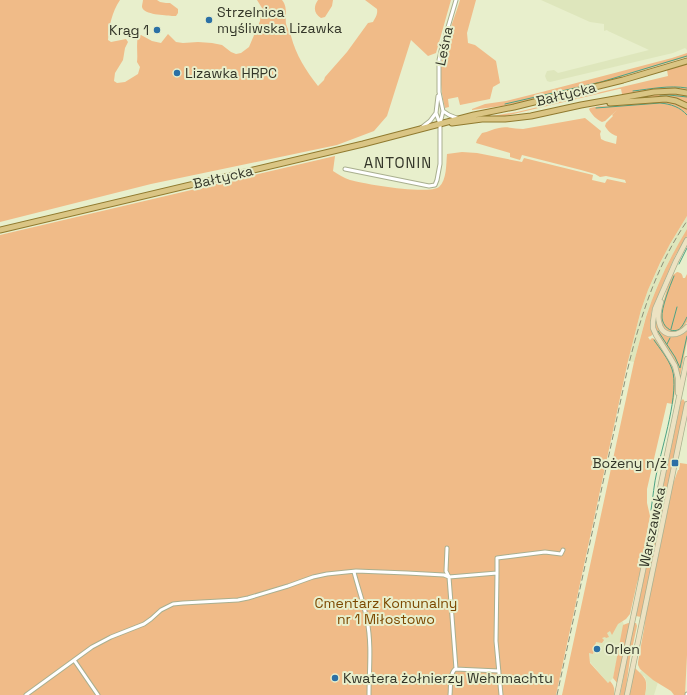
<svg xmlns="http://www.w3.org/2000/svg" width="687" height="695" font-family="'Space Grotesk',sans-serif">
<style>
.built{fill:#dee6bc}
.green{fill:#f0bb88}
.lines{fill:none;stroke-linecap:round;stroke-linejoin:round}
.stream{stroke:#4ca385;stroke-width:1}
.street-casing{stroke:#a9af8f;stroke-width:5}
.secondary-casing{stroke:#a9af8f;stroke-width:6}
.primary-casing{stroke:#907a2f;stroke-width:7}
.street{stroke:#fff;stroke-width:3}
.secondary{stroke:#ece2c2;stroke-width:4.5}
.primary{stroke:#dac584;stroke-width:5}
.rail{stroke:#8c9079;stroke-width:1;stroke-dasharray:6 3;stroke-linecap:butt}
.poi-dot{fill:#2b70a5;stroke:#e8efcc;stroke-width:1.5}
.labels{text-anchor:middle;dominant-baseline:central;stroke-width:4;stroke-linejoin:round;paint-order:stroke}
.poi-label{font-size:14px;fill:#343629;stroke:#e8efcc;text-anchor:start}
.street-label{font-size:14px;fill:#343629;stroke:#e8efcc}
.park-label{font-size:14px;fill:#7c4800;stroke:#e8efcc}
.neighbourhood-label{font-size:15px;letter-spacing:1px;fill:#343629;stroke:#e8efcc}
</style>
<rect width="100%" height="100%" fill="#e8efcc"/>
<path class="built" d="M 541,0 L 687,0 L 687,50 L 685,48 L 673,53 L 550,82 L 547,81 L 545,76 L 547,71 L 554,70 L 558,73 L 649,50 L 608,31 L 607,30 L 604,31 L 604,24 L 590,22 Z
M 687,216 L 687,229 L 670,259 L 657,287 L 646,316 L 634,362 L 628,361 L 641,310 L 648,290 L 666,251 Z
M 622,620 L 624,625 L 613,678 L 608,683 L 590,662 L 589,653 L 590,645 Z
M 642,670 L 652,679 L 658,682 L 654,695 L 645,695 L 647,685 L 645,677 L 639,673 Z"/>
<path class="green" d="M 0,0 L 120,0 C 112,12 109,26 108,40 L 111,42 L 126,39 L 128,42 L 125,48 L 123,60 L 115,73 L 114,81 L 117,83 L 125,82 L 138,74 L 140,67 L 137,62 C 138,54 136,45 138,36 L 141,35 L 152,41 L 161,43 L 168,34 L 176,42 L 183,43 L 198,42 L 212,43 L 222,45 L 231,52 L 236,54 L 241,53 L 249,47 L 260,21 L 262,8 L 257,0 L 282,0 C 288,7 285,16 286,24 C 287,28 290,32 291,36 C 296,55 306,71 318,86 L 324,80 L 325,77 L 347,52 L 368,23 L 373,22 C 375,18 378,15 377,9 L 365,0 L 451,0 L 436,53 L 428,56 L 411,40 L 387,116 L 374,131 L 337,145 L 151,184 L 0,222 Z
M 143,0 L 157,0 L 160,2 L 166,3 L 170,3 L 178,9 L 178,13 L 176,16 L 172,16 C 165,15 144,15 142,7 C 142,5 143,1 143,0 Z
M 318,0 L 333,0 L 332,6 L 325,17 L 321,18 C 314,14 313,7 318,0 Z
M 460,0 L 476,0 L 467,33 L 468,43 L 475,45 L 496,61 L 500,83 L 493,87 L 490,99 L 460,105 L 458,97 L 448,99 L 449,107 L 445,108 C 440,90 439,68 444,50 C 448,33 455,17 460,0 Z
M 687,53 L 687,57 L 601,83 L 509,105 L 472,110 L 472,109 L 485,104 L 506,101 L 538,93 L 672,58 Z
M 687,64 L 687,90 C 664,87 643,92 620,95 L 622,94 L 621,89 L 619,89 L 505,116 L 492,116 L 517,112 L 668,76 L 667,70 Z
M 661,94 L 672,94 L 687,95 L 687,103 L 677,99 L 627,99 Z
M 659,101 L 673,102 L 687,108 L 687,216 L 670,244 L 660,263 L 648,290 L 641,310 L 628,361 L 556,695 L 0,695 L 0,235 L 335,156 L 333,171 C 338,174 344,178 350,180 C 364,184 428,195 439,187 C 447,180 446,164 447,154 L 462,152 L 477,153 L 522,162 L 524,158 L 593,175 L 592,180 L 605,183 L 607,179 L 626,183 L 625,180 L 606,176 L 600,177 L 595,174 L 581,170 L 522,155 L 520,160 L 510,157 L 510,153 L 476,143 L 477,140 L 482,133 C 488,132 493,129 499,128 C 507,126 515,129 523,129 L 585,118 L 601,131 L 600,134 L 601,139 L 605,141 L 616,144 L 617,136 C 612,135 607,130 605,126 L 606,123 L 613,116 L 612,115 L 617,110 L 605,121 L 602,122 C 597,120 591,114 589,109 L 590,108 L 600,106 Z
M 687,229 L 687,236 L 675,256 L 653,307 C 650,316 650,324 653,334 L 651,336 L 648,337 L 650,340 L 652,338 L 655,339 C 673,365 679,372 673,404 L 667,403 L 647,489 L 647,503 L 650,516 L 643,553 L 645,554 L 641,570 L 637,583 L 630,614 L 626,619 L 618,624 L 612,635 L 610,631 L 607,633 L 609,637 L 606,638 L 605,637 L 602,638 L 604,640 L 602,643 L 596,642 L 593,654 L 589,653 L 590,663 L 608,683 L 610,681 C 614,686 615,688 614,695 L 562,695 L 634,362 C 638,347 642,332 646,317 C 656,286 670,257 687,229 Z
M 677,272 C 681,273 682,273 683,278 L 685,278 L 687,274 L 687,322 L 681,330 L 675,332 L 670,332 L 666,330 L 663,326 L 661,321 L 661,315 L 662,306 L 668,286 L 673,275 Z
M 656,316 C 656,335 672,343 687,331 L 687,341 L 680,377 L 678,368 L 675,361 L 657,332 L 655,326 Z
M 683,399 L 685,402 L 641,617 L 636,616 L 681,401 Z
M 680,463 L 687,464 L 687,655 L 685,695 L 674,695 L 671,691 L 653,680 L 640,669 L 638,665 L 638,662 L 644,629 L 646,615 L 673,484 L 678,470 L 679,470 Z
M 631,622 L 618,684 L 613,678 L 623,625 Z
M 634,623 L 636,623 L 637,626 L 630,658 L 625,695 L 620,695 Z
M 635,668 C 646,679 648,679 645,695 L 629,695 Z"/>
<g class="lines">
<path class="stream" d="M 633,91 C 651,89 669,85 687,88
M 660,95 L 669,95 L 687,97
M 505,104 L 601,82 L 687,56
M 596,108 L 660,103 C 671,104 680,107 687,115
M 679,264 L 687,248
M 674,276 C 670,286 661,308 662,318 C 663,326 670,333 678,330 C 682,328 685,321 687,317
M 671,329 L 677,307
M 658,331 L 675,357 L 680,368 L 687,336
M 667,344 L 670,338
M 651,510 C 653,497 654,484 657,471 C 662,447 680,391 672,369 C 668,358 660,349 654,340"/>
<defs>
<path id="street" d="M 443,111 L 449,115 L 459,119
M 436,113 L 440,124
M 421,128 L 430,121 L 436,113 L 438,96
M 345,169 L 429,186 L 435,185 L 437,180 L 440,164 L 440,124 L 443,111 L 439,92 L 439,60 L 441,51 L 456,0
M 447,548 L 446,571 L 449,577 L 456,669
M 354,572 C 358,588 364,604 367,620 C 372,645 369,670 369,695
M 497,573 L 497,558 L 545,552 L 561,554 L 563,550
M 74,660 L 98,695
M 26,695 L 92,647 L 111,637 L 144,624 L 151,619 L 161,610 L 173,604 L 183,603 L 238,600 L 248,598 L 288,586 L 313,577 L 327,574 L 356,571 L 407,573 L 444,575 L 449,577 L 497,573 L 496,641 L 501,695
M 450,695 C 451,687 449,675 455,669 L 499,671
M 687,695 L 687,694"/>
<path id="secondary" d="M 661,302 C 659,309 657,316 659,322 C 662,338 678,337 687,327
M 678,393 L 678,378 L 675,366 L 669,356 L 656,335 L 653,328 L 653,322 L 655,309 L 676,261 L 687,240
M 617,695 L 687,359
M 627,695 L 687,404"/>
<path id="primary" d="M 610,103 L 666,99 L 676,101 L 687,106
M 452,123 L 482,119 L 505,119 L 531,116 L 581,105 L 654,92 L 675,91 L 687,93
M 0,230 L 363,144 L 474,115 L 514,107 L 623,80 L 687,61"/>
</defs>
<use href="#street" class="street-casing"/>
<use href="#secondary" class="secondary-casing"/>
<use href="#primary" class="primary-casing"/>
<use href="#street" class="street"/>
<use href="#secondary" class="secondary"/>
<use href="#primary" class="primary"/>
<path class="rail" d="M 557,695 L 626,376 C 639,321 655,268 687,221"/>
</g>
<g class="poi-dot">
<circle cx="209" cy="20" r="4"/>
<circle cx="157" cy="30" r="4"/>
<circle cx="177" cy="73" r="4"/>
<rect x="671" y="459" width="8" height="8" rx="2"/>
<circle cx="597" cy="649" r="4"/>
<circle cx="335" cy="678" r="4"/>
</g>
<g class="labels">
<g class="poi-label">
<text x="217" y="12">Strzelnica<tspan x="217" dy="16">myśliwska Lizawka</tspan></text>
<text x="149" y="30" text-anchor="end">Krąg 1</text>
<text x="185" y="73">Lizawka HRPC</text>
<text x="667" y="463" text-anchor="end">Bożeny n/ż</text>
<text x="605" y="649">Orlen</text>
<text x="343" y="678">Kwatera żołnierzy Wehrmachtu</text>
</g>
<g class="street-label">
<text transform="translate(444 46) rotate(-78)">Leśna</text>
<text transform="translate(566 94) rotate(-14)">Bałtycka</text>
<text transform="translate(223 177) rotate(-13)">Bałtycka</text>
<text transform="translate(652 527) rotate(-78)">Warszawska</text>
</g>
<g class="park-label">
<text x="386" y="603">Cmentarz Komunalny<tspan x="386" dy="16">nr 1 Miłostowo</tspan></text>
</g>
<g class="neighbourhood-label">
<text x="398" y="162">ANTONIN</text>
</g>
</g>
</svg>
